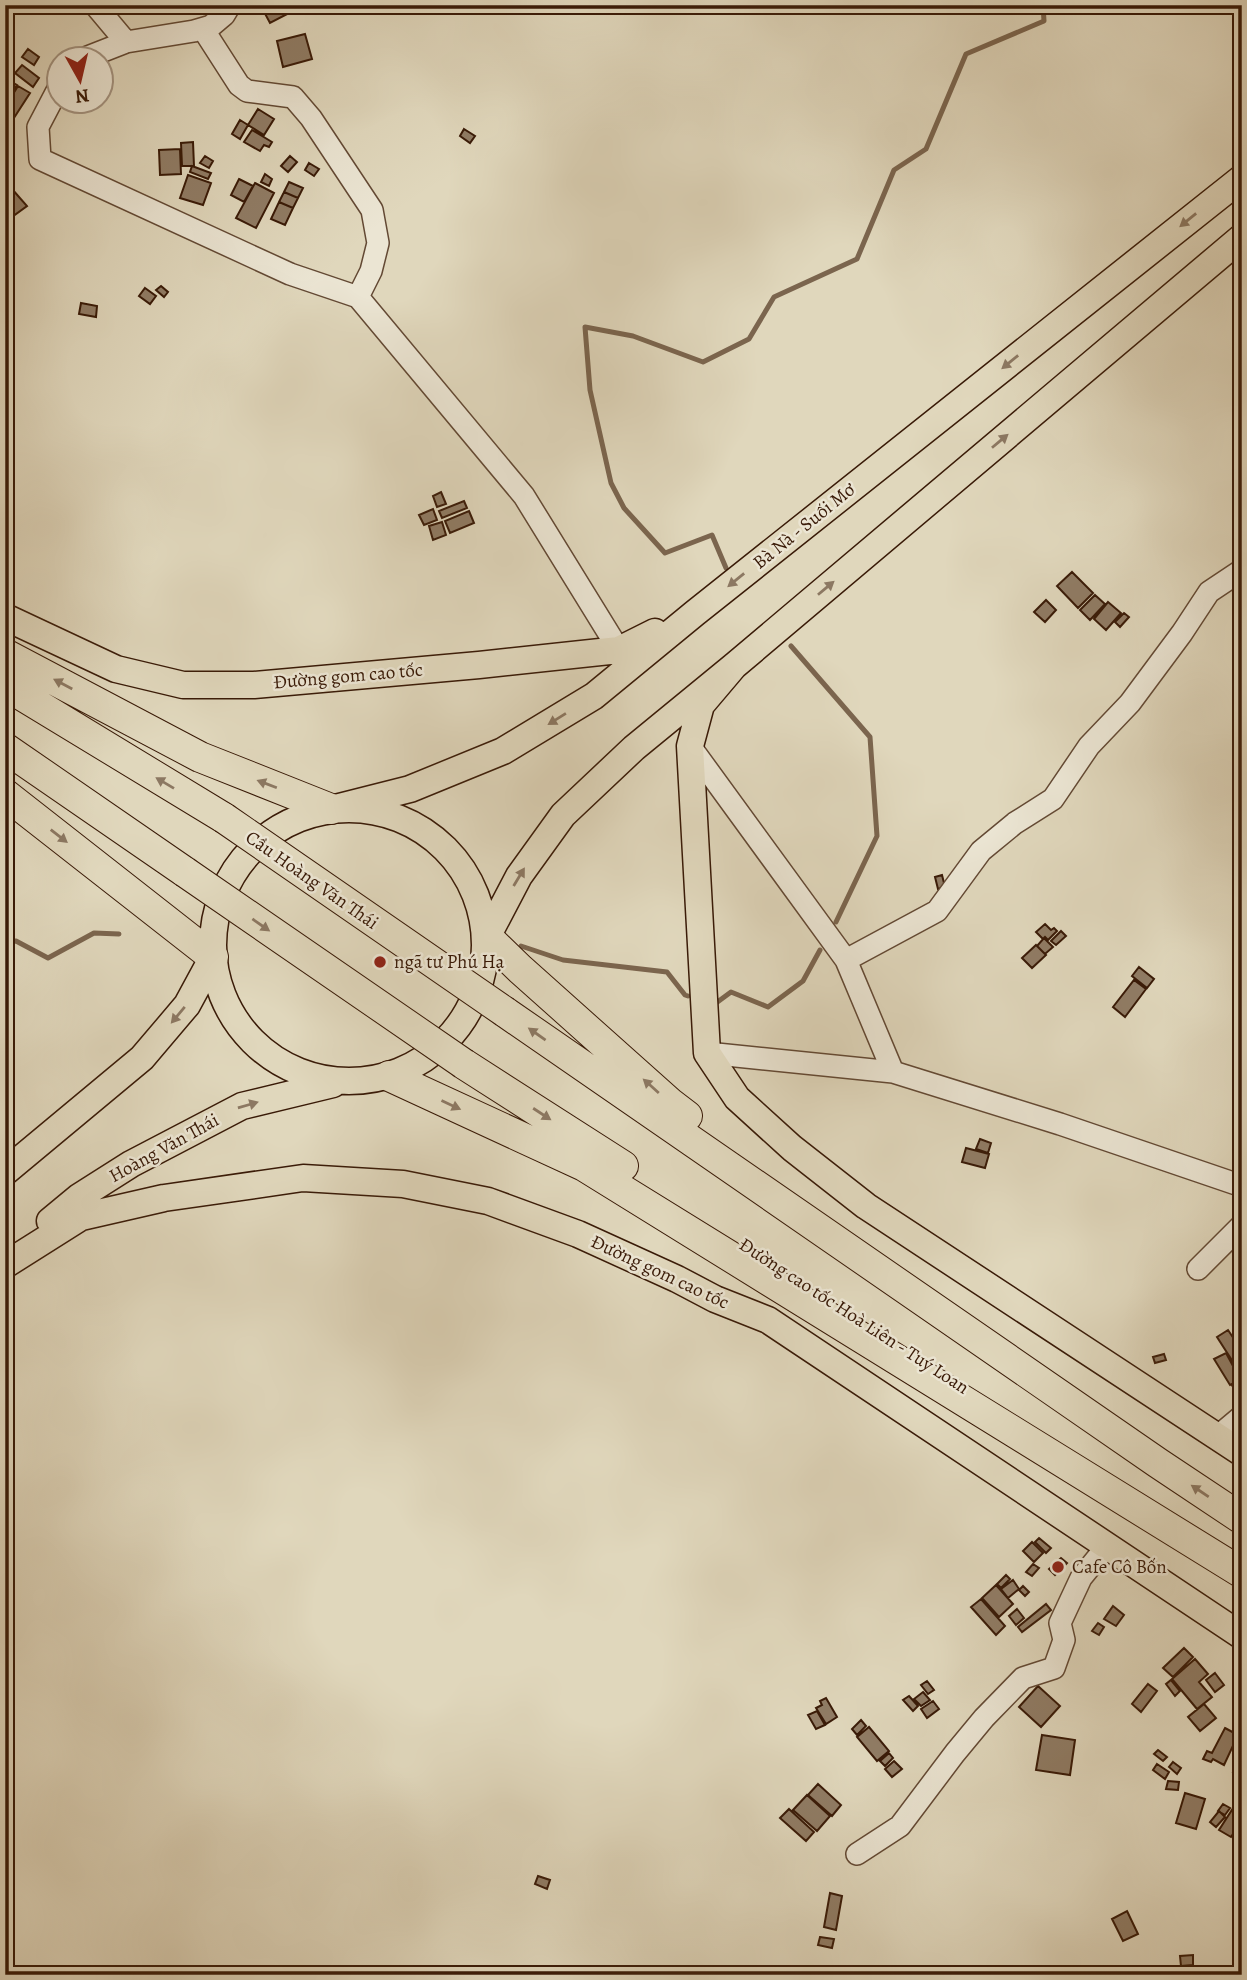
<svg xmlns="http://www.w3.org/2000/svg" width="1247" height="1980" font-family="Alegreya,serif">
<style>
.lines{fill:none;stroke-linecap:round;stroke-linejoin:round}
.stream{stroke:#7b654e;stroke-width:5}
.building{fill:#907c65;stroke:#391a07;stroke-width:2}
.minor-casing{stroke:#634934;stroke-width:24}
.major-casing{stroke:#391a07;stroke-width:29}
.highway-casing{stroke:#391a07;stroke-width:32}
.minor{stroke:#ebe5d3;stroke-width:21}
.major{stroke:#e0d7bc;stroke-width:26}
.highway{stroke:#e0d7bc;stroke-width:30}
.highway-bridge-casing{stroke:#391a07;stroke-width:32;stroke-linecap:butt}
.highway-bridge{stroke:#e0d7bc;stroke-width:30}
.oneway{fill:#8c7862}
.poi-dot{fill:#8f2418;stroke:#ebe5d3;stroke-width:2.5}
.labels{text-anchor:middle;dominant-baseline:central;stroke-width:5;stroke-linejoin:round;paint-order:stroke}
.street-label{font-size:19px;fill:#391a07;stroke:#ebe5d3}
.poi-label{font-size:19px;fill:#391a07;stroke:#ebe5d3;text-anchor:start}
</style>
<rect width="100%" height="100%" fill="#e0d7bc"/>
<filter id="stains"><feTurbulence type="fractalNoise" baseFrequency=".00286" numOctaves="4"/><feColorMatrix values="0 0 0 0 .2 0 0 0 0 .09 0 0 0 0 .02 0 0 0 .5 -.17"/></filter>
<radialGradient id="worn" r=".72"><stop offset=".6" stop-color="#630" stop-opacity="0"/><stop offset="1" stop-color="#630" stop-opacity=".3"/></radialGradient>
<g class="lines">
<path class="stream" d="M 726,568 L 712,535 L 665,553 L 624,508 L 611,483 L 590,390 L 585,327 L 633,336 L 703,362 L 749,339 L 774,297 L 857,259 L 894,170 L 926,149 L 966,54 L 1044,21 L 1043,5
M 791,646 L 870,737 L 877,836 L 836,922
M 5,943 L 16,941 L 48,958 L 94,933 L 119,934
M 521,946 L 563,960 L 667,972 L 685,995 L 688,996
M 712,1006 L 731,992 L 768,1007 L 803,981 L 820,950"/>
</g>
<path class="building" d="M 5,5 L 18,5 L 6,22 L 5,22 Z
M 269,5 L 290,5 L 293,11 L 270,23 L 262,8 Z
M 305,34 L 312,59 L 283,67 L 277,41 Z
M 28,49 L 39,57 L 34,65 L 22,57 Z
M 5,59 L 13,64 L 5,76 Z
M 22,65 L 39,78 L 33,87 L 15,73 Z
M 5,78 L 17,85 L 5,103 Z
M 18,86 L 30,93 L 12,121 L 5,117 L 5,107 Z
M 258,109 L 274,119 L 264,135 L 248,125 Z
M 240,120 L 248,125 L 240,139 L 232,134 Z
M 464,129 L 475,136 L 470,143 L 460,136 Z
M 252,130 L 272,142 L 269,147 L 264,145 L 260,151 L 244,142 Z
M 193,142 L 194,166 L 182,166 L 181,143 Z
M 180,149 L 181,174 L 160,175 L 159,150 Z
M 205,156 L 213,161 L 209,168 L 200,163 Z
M 290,156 L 297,162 L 288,172 L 281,166 Z
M 309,163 L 319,169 L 314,176 L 305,170 Z
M 192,166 L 211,173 L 208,179 L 190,172 Z
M 265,174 L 272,179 L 269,186 L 261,182 Z
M 188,175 L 211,183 L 203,205 L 180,198 Z
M 239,179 L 253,186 L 244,202 L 231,195 Z
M 289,182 L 303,188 L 298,198 L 284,192 Z
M 255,183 L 274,193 L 256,228 L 236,218 Z
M 12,189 L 27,206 L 5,222 L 5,194 Z
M 284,192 L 298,198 L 293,208 L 279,202 Z
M 279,202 L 293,208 L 285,225 L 271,219 Z
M 161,286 L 168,292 L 164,297 L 156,290 Z
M 145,288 L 156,296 L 150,304 L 139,296 Z
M 81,303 L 97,306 L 96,317 L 79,314 Z
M 441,492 L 446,504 L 437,507 L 433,496 Z
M 464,501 L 467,508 L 442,518 L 439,511 Z
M 433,509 L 437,520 L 424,525 L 419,515 Z
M 469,511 L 474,523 L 450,533 L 445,521 Z
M 442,522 L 446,535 L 433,540 L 429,526 Z
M 1072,572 L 1093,593 L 1078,608 L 1057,586 Z
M 1095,595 L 1105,604 L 1090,620 L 1080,610 Z
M 1046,600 L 1056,610 L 1045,622 L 1034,612 Z
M 1108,602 L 1121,613 L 1106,630 L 1094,619 Z
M 1124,613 L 1129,617 L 1120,627 L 1115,622 Z
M 942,875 L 945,887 L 938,889 L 935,877 Z
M 1045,924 L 1051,930 L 1054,928 L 1057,931 L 1048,940 L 1045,937 L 1043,939 L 1036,932 Z
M 1061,931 L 1066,936 L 1056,945 L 1051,941 Z
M 1044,938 L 1053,947 L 1045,954 L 1037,946 Z
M 1036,945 L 1046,955 L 1032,968 L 1022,958 Z
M 1139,967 L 1154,979 L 1147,988 L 1132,976 Z
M 1134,980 L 1146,989 L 1125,1017 L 1113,1007 Z
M 980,1139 L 991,1143 L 988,1153 L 976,1149 Z
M 966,1148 L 989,1154 L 985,1168 L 962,1162 Z
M 1228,1330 L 1242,1351 L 1242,1360 L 1235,1365 L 1217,1337 Z
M 1226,1353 L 1240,1379 L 1230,1385 L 1214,1359 Z
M 1164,1354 L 1166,1360 L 1155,1363 L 1153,1357 Z
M 1241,1379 L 1242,1387 L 1235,1391 L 1232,1385 Z
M 1039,1538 L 1051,1548 L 1046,1553 L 1035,1542 Z
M 1032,1542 L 1043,1553 L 1034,1562 L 1023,1551 Z
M 1061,1558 L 1067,1563 L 1055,1575 L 1049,1569 Z
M 1033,1564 L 1039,1568 L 1032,1576 L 1026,1572 Z
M 1006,1575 L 1010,1579 L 1001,1588 L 997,1584 Z
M 1013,1580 L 1019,1589 L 1008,1598 L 1001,1589 Z
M 996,1585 L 1013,1604 L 999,1617 L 982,1598 Z
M 1023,1586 L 1029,1592 L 1025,1596 L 1019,1590 Z
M 981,1599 L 1005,1626 L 996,1635 L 971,1607 Z
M 1046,1604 L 1051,1610 L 1022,1632 L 1018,1627 Z
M 1113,1606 L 1124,1615 L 1116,1626 L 1104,1619 Z
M 1017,1609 L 1024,1618 L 1016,1625 L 1009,1616 Z
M 1098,1623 L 1104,1627 L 1099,1635 L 1092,1631 Z
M 1184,1648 L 1193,1657 L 1173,1677 L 1163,1668 Z
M 1195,1659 L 1208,1674 L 1199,1682 L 1212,1697 L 1197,1709 L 1172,1679 Z
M 1215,1673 L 1224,1685 L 1215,1692 L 1206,1680 Z
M 1171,1680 L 1180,1691 L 1175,1696 L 1166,1684 Z
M 927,1681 L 934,1690 L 928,1694 L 921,1685 Z
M 1148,1684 L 1157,1691 L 1141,1712 L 1132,1704 Z
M 1038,1686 L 1060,1706 L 1041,1727 L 1019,1707 Z
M 923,1692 L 930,1700 L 921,1706 L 914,1699 Z
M 909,1696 L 918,1706 L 913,1711 L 903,1700 Z
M 826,1698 L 837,1717 L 826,1724 L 816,1708 L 822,1705 L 820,1701 Z
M 933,1701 L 939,1709 L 927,1718 L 921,1709 Z
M 1204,1704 L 1216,1718 L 1200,1731 L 1188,1717 Z
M 817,1711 L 825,1725 L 816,1729 L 808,1715 Z
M 861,1720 L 866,1726 L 857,1735 L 852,1729 Z
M 869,1727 L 889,1751 L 877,1761 L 857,1737 Z
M 1225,1728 L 1238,1735 L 1224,1765 L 1213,1759 L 1211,1762 L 1203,1759 L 1207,1751 L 1212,1753 Z
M 1042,1735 L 1075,1740 L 1070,1775 L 1036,1770 Z
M 1158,1750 L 1167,1757 L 1163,1761 L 1154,1754 Z
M 889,1753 L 893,1758 L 885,1766 L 880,1761 Z
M 1239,1758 L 1242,1759 L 1242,1776 L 1233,1772 Z
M 894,1761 L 902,1769 L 892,1777 L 885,1769 Z
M 1173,1762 L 1181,1768 L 1177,1774 L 1169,1767 Z
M 1157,1764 L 1169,1772 L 1165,1779 L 1153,1770 Z
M 1168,1781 L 1179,1782 L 1178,1790 L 1166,1789 Z
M 818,1784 L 841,1805 L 832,1816 L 808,1795 Z
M 1185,1793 L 1205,1799 L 1196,1829 L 1176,1823 Z
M 807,1795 L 830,1816 L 817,1831 L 793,1810 Z
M 1239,1799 L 1242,1801 L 1242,1820 L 1231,1837 L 1219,1830 Z
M 1223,1804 L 1230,1808 L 1225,1815 L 1218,1811 Z
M 789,1809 L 814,1832 L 806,1841 L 780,1818 Z
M 1219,1811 L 1225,1817 L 1216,1827 L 1210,1822 Z
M 538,1876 L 550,1880 L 547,1889 L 535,1884 Z
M 830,1893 L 842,1896 L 836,1930 L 824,1927 Z
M 1127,1911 L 1138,1934 L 1123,1941 L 1112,1919 Z
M 820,1937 L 834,1939 L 832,1948 L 818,1945 Z
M 1193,1955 L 1193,1965 L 1181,1966 L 1180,1956 Z"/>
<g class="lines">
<defs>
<path id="minor" d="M 95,5 L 126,42
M 203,29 L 239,85 L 247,91 L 293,97 L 311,118 L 372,210 L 378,243 L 371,271 L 358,297
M 80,60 L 126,42 L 194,31 L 211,26 L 224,15 L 230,5
M 60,85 L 38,127 L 40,159 L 290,274 L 358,297 L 524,496 L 619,650
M 690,746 L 846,960
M 707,1053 L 893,1072 L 1060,1124 L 1242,1186
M 893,1072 L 846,960 L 937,911 L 981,851 L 1015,823 L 1053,799 L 1089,746 L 1130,703 L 1182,633 L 1209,592 L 1242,570
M 1198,1269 L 1242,1225
M 1217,1437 L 1242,1416
M 857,1854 L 900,1826 L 955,1753 L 984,1718 L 1023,1678 L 1054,1668 L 1064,1640 L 1060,1623 L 1081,1578 L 1107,1546"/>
<path id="major" d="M 5,617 L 116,669 L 183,685 L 254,685 L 479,665 L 619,650 L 655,632
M 734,666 L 701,705 L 690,746 L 707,1053 L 737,1098 L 792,1148 L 866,1206 L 1242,1453
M213 945a136 136 0 1 1 272 0a136 136 0 1 1-272 0Z
M 331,809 L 410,789 L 503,751 L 594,696 L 695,613 L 1242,178
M 487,937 L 519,876 L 563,815 L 634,748 L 734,666 L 1242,237
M 5,1172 L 142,1058 L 187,1005 L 213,957
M 50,1221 L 79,1197 L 131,1164 L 242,1106 L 333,1084
M 5,1265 L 81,1217 L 164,1198 L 303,1178 L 403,1184 L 488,1201 L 578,1234 L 677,1279 L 715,1299 L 768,1320 L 1242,1636"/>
<path id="highway" d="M 5,654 L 200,757 L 331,809
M 5,685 L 224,818
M 5,748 L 185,872
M 5,794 L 213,957
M 487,937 L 520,969 L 670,1103 L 687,1116
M 505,1012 L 1158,1463 L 1242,1519
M 464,1064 L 623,1166
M 389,1076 L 584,1166 L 1242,1573"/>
</defs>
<use href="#minor" class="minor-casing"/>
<use href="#major" class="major-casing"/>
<use href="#highway" class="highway-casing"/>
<use href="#minor" class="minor"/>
<use href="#major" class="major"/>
<use href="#highway" class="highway"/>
<defs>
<path id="highway-bridge" d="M 224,818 L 505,1012
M 185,872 L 464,1064"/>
</defs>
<use href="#highway-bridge" class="highway-bridge-casing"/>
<use href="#highway-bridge" class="highway-bridge"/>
</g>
<defs><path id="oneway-solid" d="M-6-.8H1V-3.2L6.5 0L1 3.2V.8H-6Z" transform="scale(1.75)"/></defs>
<g class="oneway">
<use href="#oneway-solid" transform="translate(1188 220) rotate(141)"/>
<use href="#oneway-solid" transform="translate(1010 362) rotate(141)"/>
<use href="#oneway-solid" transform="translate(1000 441) rotate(-40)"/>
<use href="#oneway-solid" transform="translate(736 580) rotate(141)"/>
<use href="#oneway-solid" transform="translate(826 588) rotate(-40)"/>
<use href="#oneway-solid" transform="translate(63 684) rotate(-152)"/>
<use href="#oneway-solid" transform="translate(557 719) rotate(148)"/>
<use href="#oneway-solid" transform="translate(165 783) rotate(-149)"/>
<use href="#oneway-solid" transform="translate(267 784) rotate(-159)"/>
<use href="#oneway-solid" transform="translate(59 836) rotate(38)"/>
<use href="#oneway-solid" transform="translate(519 877) rotate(-59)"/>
<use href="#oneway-solid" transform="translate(261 925) rotate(35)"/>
<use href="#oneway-solid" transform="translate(178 1015) rotate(130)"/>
<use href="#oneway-solid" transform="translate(537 1034) rotate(-145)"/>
<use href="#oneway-solid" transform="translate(651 1086) rotate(-138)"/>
<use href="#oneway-solid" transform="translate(248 1105) rotate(-16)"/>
<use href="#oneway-solid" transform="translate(451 1105) rotate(25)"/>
<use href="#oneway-solid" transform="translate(542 1114) rotate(33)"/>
<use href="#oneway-solid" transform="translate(1200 1491) rotate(-146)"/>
</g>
<g class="poi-dot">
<circle cx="380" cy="962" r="7"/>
<circle cx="1058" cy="1567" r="7"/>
</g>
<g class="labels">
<g class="street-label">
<text transform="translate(804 526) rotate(-39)">Bà Nà - Suối Mơ</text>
<text transform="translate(348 676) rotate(-5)">Đường gom cao tốc</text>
<text transform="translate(312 880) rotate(35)">Cầu Hoàng Văn Thái</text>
<text transform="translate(164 1148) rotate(-29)">Hoàng Văn Thái</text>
<text transform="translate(660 1272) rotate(25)">Đường gom cao tốc</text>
<text transform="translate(854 1316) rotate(33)">Đường cao tốc Hoà Liên - Tuý Loan</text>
</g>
<g class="poi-label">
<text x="394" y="962">ngã tư Phú Hạ</text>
<text x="1072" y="1567">Cafe Cô Bốn</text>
</g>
</g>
<rect width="1247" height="1980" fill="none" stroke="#e0d7bc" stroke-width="28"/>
<rect x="7" y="7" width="1233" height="1966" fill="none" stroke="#391a07" stroke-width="3.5"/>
<rect x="14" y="14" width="1219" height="1952" fill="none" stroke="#391a07" stroke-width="2"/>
<g transform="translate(80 80) rotate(172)"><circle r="33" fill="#ebe5d3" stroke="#a49481" stroke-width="2"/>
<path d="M0-5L12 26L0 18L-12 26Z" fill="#8f2418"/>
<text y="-10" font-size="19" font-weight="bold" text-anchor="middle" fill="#391a07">N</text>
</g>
<rect width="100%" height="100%" filter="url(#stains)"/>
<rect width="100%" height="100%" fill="url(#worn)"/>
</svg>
